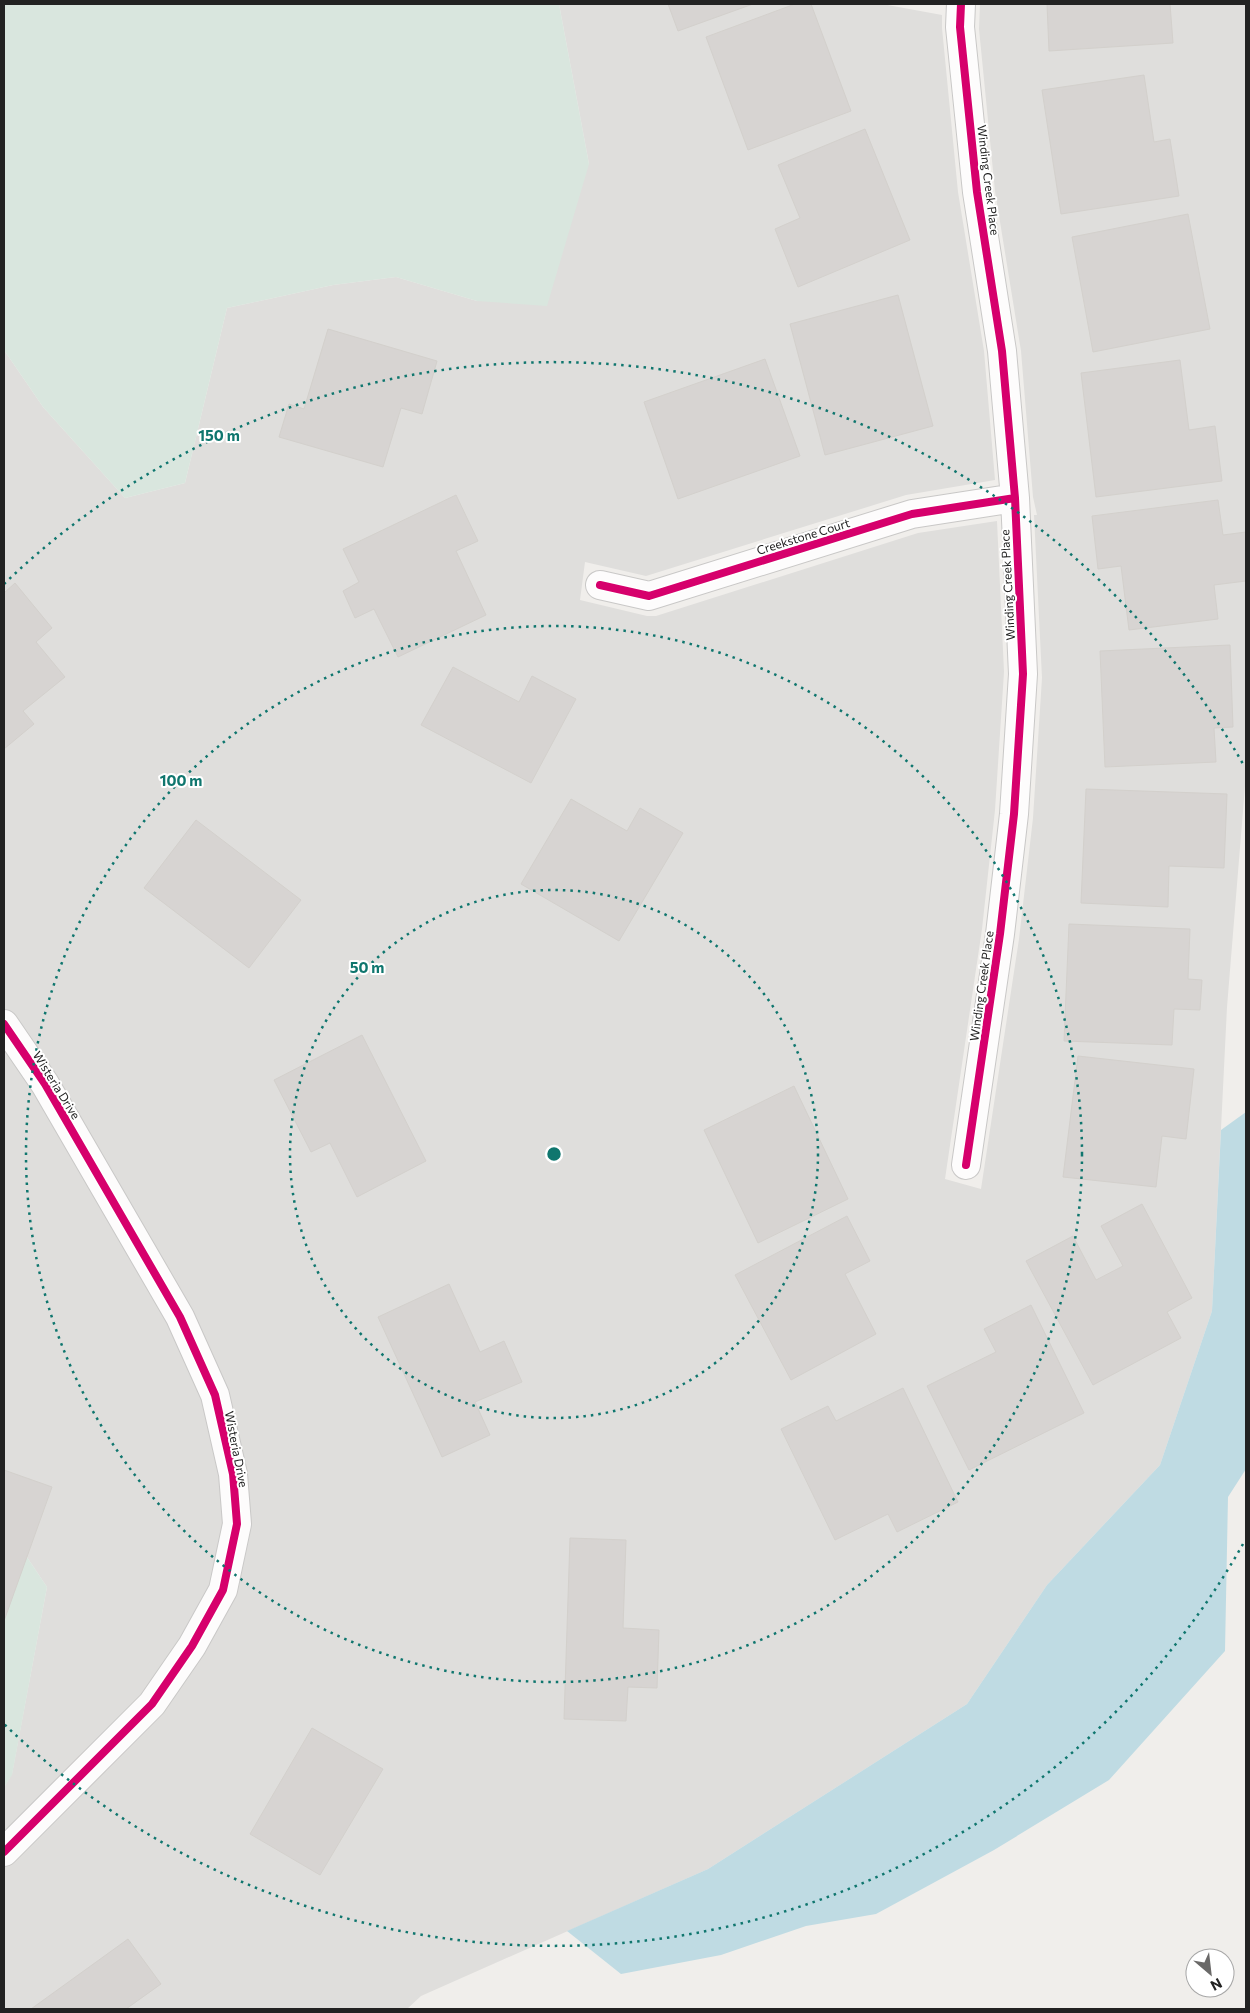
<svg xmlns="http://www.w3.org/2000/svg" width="1250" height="2013" font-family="Commissioner,sans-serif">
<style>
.residential{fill:#dfdedc}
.wetland{fill:#d9e6de}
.water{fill:#bfdbe3}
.building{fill:#d7d4d2;stroke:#d3d0cc}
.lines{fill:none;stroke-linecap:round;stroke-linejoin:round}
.minor-casing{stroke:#c9c8c7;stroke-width:30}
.minor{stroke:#fdfcfc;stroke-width:28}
.cycleway-casing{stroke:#fff;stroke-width:11}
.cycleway{stroke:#d6006c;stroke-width:8}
.ring{fill:none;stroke:#0f766e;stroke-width:2.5;stroke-dasharray:2.5 5}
.labels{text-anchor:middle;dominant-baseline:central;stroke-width:4;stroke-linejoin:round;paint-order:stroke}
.street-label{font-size:12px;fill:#222;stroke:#fff}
.centre{fill:#0f766e;stroke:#fff;stroke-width:2.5}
.ring-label{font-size:15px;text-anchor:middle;font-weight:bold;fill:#0f766e;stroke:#fff;stroke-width:4;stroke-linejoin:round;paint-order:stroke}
</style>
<rect width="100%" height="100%" fill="#f0eeeb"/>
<path class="residential" d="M 559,4 L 882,4 L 942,15 L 942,28 L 958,192 L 984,351 L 995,480 L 906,495 L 646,576 L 585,562 L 580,600 L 647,616 L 656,616 L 918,533 L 997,521 L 1004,672 L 995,810 L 982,929 L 945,1179 L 981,1189 L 1019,939 L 1033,818 L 1042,678 L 1034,515 L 1037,515 L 1033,497 L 1021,351 L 995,191 L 979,29 L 980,4 L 1246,4 L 1246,774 L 1227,1007 L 1212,1311 L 1160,1465 L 1047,1585 L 967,1704 L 708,1869 L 421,1996 L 407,2009 L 4,2009 L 4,1787 L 12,1774 L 47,1587 L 4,1523 L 4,350 L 43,407 L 125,498 L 185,483 L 227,308 L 333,285 L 396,277 L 477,301 L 589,164 Z"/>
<path class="wetland" d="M 4,4 L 559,4 L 589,164 L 547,306 L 477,301 L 396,277 L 333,285 L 227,308 L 185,483 L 125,498 L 43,407 L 4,350 Z
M 4,1523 L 47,1587 L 12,1775 L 4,1787 Z"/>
<path class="water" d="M 1246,1112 L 1246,1469 L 1228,1497 L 1225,1651 L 1109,1780 L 994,1850 L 876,1914 L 806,1926 L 721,1955 L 621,1974 L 567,1931 L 708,1869 L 967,1704 L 1047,1585 L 1160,1465 L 1212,1311 L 1221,1130 Z"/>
<path class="building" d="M 668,4 L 753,4 L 678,31 Z
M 795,4 L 811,4 L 851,111 L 748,150 L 706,37 Z
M 1047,4 L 1170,4 L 1173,43 L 1049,51 Z
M 1144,75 L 1154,142 L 1170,139 L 1179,196 L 1061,214 L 1042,90 Z
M 865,129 L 910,240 L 798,287 L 775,229 L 800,218 L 778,165 Z
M 1188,214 L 1210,329 L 1093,352 L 1072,237 Z
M 898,295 L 933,426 L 825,455 L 790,324 Z
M 328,329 L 437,361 L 422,414 L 401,408 L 383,467 L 279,437 L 289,404 L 304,409 Z
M 765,359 L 800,456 L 678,499 L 644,402 Z
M 1180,360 L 1189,430 L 1215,426 L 1222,481 L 1096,497 L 1081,373 Z
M 456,495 L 478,541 L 456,551 L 486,615 L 398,657 L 374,609 L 355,618 L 343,591 L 359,582 L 343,549 Z
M 1218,500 L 1223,535 L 1246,532 L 1246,581 L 1214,585 L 1218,619 L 1129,630 L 1121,566 L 1098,569 L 1092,516 Z
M 15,583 L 52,628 L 36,642 L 65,677 L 23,711 L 34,724 L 4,749 L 4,593 Z
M 1230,645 L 1233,727 L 1214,728 L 1216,762 L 1105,767 L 1100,651 Z
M 453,667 L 519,702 L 532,676 L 576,699 L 531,783 L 421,725 Z
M 1086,789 L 1227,794 L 1224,868 L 1169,866 L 1168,907 L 1081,903 Z
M 571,799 L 627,831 L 640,808 L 683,833 L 619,941 L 521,884 Z
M 196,820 L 301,900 L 249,968 L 144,888 Z
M 1069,924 L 1190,929 L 1188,979 L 1202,980 L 1200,1010 L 1174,1009 L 1172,1045 L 1064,1041 Z
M 362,1035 L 426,1161 L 357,1197 L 330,1143 L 311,1152 L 274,1080 Z
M 1078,1056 L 1194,1069 L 1186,1139 L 1162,1136 L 1156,1187 L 1063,1177 Z
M 794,1086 L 848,1199 L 758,1243 L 704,1130 Z
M 1142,1204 L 1192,1298 L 1167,1312 L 1181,1338 L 1093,1385 L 1026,1261 L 1073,1236 L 1096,1280 L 1123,1266 L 1101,1226 Z
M 847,1216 L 870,1261 L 845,1274 L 876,1334 L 791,1380 L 735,1275 Z
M 449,1284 L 480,1352 L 504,1341 L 522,1382 L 475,1402 L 490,1435 L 442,1457 L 378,1317 Z
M 1031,1305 L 1084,1413 L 969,1470 L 927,1386 L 996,1352 L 984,1329 Z
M 903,1388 L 958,1502 L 897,1532 L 888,1514 L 835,1540 L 781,1429 L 828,1406 L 836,1421 Z
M 4,1470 L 52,1487 L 4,1621 Z
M 570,1538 L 626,1540 L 623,1628 L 659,1630 L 657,1688 L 628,1687 L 626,1721 L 564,1719 Z
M 312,1728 L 383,1769 L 320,1875 L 250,1834 Z
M 128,1939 L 161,1984 L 126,2009 L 31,2009 Z"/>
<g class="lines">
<defs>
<path id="minor" d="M 961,4 L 960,27 L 977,192 L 1002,351 L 1015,498 L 1023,674 L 1014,814 L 1000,934 L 966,1165
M 600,585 L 649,596 L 912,514 L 1015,498
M 4,1024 L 45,1084 L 180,1317 L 215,1395 L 233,1474 L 237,1524 L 223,1590 L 192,1646 L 152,1704 L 4,1852"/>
</defs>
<use href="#minor" class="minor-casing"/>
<use href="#minor" class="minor"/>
<defs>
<path id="cycleway" d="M 961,4 L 960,27 L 977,192 L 1002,351 L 1015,498 L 1023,674 L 1014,814 L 1000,934 L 966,1165
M 600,585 L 649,596 L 912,514 L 1015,498
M 4,1024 L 45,1084 L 180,1317 L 215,1395 L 233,1474 L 237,1524 L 223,1590 L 192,1646 L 152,1704 L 4,1852"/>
</defs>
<use href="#cycleway" class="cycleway-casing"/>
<use href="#cycleway" class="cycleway"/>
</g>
<g class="ring">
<circle cx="554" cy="1154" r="264"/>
<circle cx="554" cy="1154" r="528"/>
<path d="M1243 1544A792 792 0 0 1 4 1724M4 584A792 792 0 0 1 1243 764"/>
</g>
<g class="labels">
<g class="street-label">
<text transform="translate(989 180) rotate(83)">Winding Creek Place</text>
<text transform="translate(803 536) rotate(-17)">Creekstone Court</text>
<text transform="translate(1007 585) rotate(-93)">Winding Creek Place</text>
<text transform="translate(981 986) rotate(-82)">Winding Creek Place</text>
<text transform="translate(57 1085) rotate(58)">Wisteria Drive</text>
<text transform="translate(237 1449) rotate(79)">Wisteria Drive</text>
</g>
</g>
<circle cx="554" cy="1154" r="8" class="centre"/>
<g class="ring-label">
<text x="219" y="441">150 m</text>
<text x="181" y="786">100 m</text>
<text x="367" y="973">50 m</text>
</g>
<rect width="1250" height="2013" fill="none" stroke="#222222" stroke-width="10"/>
<g transform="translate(1210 1973) rotate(152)"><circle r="24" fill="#ffffff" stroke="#a7a7a7"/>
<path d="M0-4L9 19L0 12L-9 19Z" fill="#6a6968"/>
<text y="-8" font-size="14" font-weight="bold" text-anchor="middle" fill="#222222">N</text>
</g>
</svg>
